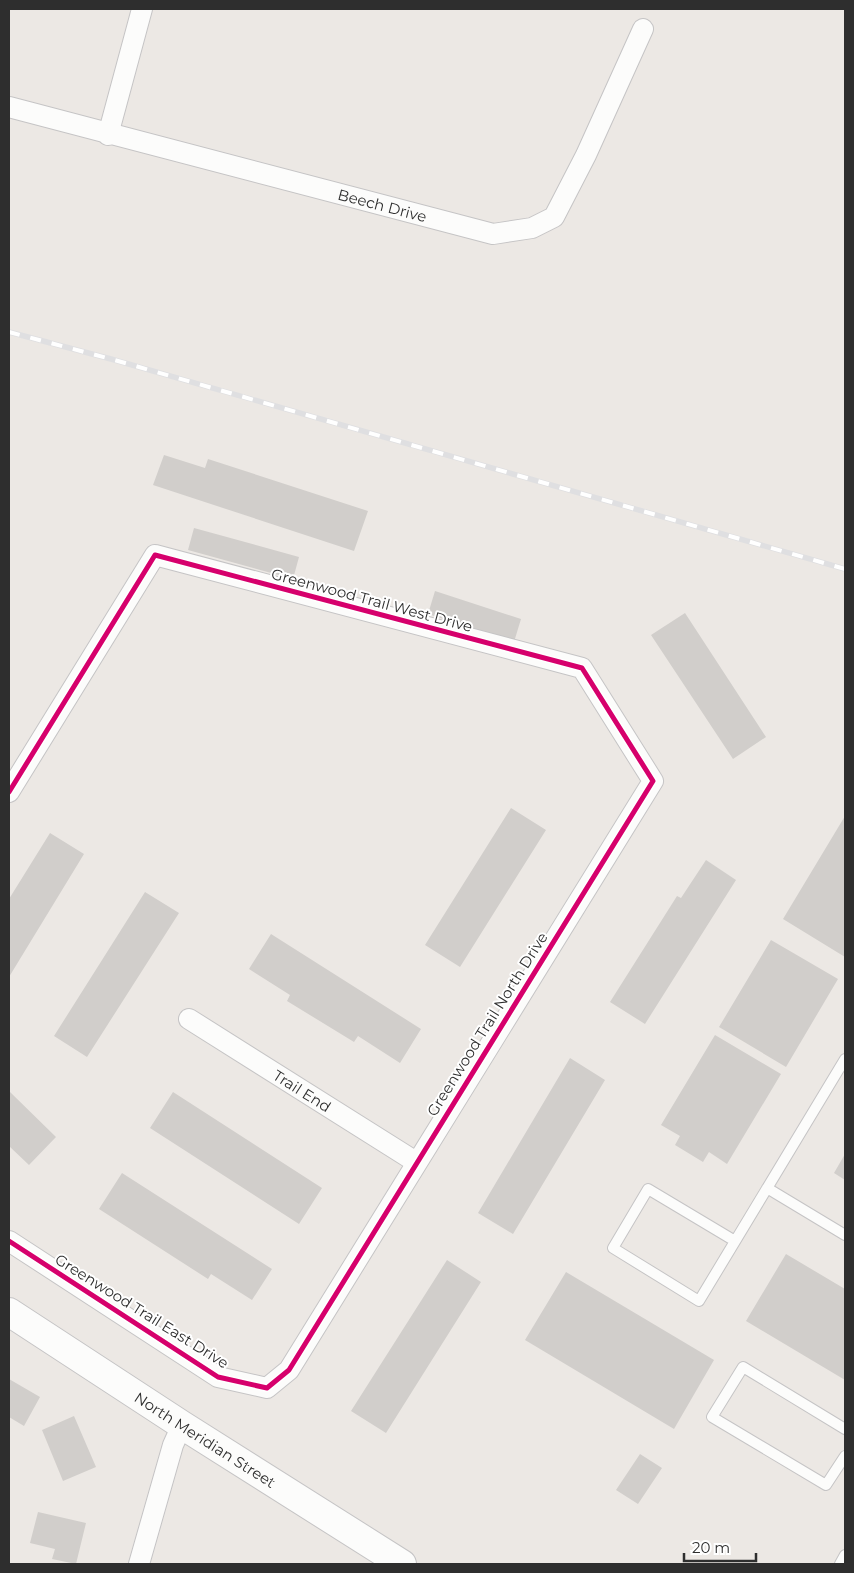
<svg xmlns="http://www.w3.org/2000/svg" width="854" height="1573" font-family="Montserrat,sans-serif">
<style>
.building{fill:#d1cecb}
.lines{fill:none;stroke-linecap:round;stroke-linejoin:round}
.lane-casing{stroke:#c5c4c5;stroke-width:12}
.street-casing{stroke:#c5c4c5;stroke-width:22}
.secondary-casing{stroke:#c5c4c5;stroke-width:30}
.lane{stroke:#fcfcfb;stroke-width:10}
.street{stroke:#fcfcfb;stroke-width:20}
.secondary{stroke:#fcfcfb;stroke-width:28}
.rail-casing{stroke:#dfdfe1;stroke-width:5.5}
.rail{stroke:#fff;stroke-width:4;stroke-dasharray:11;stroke-linecap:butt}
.cycleway-casing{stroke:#fff;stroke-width:8}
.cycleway{stroke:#d6006c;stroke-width:5}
.labels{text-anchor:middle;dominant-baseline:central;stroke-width:4;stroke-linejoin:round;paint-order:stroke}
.street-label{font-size:15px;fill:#2e2e2e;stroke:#fff}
</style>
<rect width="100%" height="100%" fill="#ece8e4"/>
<path class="building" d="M 164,455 L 205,468 L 208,459 L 368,511 L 354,551 L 153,485 Z
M 194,528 L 299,557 L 293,579 L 188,550 Z
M 435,591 L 521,619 L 514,642 L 428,614 Z
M 685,613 L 766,737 L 733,759 L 651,635 Z
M 511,808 L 546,830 L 460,967 L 425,945 Z
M 845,816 L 845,957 L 783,919 Z
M 50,833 L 84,854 L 9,977 L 9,899 Z
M 706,860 L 736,880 L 645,1024 L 610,1002 L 677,896 L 681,898 Z
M 145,892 L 179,913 L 87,1057 L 54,1036 Z
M 271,934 L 421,1029 L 400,1063 L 358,1036 L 354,1042 L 287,1001 L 290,995 L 249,969 Z
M 771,940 L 838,979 L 786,1067 L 719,1027 Z
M 715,1035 L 781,1074 L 727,1164 L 709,1152 L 703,1162 L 675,1145 L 680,1136 L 661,1125 Z
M 570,1058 L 605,1080 L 513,1234 L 478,1213 Z
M 9,1091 L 56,1137 L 29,1165 L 9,1146 Z
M 173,1092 L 322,1188 L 299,1224 L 150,1128 Z
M 845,1154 L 845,1180 L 834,1173 Z
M 122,1173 L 272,1269 L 252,1300 L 211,1274 L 208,1279 L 99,1209 Z
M 786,1254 L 845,1289 L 845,1380 L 746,1321 Z
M 447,1260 L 481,1282 L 386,1433 L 351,1411 Z
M 566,1272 L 714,1360 L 674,1429 L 525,1340 Z
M 9,1379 L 40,1397 L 24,1426 L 9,1417 Z
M 74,1416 L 96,1467 L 63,1481 L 42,1430 Z
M 640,1454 L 662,1468 L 638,1504 L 616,1490 Z
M 38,1512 L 86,1523 L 76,1564 L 52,1559 L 55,1549 L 30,1543 Z"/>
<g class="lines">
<defs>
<path id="lane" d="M 767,1188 L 845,1235
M 735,1241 L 648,1189 L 613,1248 L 699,1301 L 845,1059
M 845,1429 L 743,1367 L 712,1417 L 826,1485 L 845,1456
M 840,1564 L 845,1555"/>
<g id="street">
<path id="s1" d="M 9,107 L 493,234 L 532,228 L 554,217 L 586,155 L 643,29"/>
<path d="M 108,135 L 142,9"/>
<path d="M 9,792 L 155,555 L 582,668 L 653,781 L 289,1370 L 267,1388 L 218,1377 L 9,1241"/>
<path id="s2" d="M 189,1019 L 416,1162"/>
<path d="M 139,1564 L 173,1445 L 182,1425"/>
</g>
<g id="secondary">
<path id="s3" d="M 9,1312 L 182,1425 L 402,1564"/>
</g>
</defs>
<use href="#lane" class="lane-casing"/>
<use href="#street" class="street-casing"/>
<use href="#secondary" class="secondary-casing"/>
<use href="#lane" class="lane"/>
<use href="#street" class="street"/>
<use href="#secondary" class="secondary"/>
<defs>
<path id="rail" d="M 9,332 L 111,359 L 845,569"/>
</defs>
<use href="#rail" class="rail-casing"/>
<use href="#rail" class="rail"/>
<defs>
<path id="cycleway" d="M 9,792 L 155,555 L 582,668 L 653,781 L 289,1370 L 267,1388 L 218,1377 L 9,1241"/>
</defs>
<use href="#cycleway" class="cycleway-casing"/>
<use href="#cycleway" class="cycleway"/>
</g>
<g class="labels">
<g class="street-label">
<text stroke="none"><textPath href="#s1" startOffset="386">Beech Drive</textPath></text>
<text transform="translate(372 600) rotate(15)">Greenwood Trail West Drive</text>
<text transform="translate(487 1024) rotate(-58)">Greenwood Trail North Drive</text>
<text stroke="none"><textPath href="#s2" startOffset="134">Trail End</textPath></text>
<text transform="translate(142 1311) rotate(32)">Greenwood Trail East Drive</text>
<text stroke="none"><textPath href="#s3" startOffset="234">North Meridian Street</textPath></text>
</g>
</g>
<rect width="854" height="1573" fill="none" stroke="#2e2e2e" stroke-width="20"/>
<path d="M684 1553v8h72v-8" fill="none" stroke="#2e2e2e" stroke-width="2.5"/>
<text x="692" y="1553" font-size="15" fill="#2e2e2e" stroke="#ffffff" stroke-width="4" paint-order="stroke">20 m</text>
</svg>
